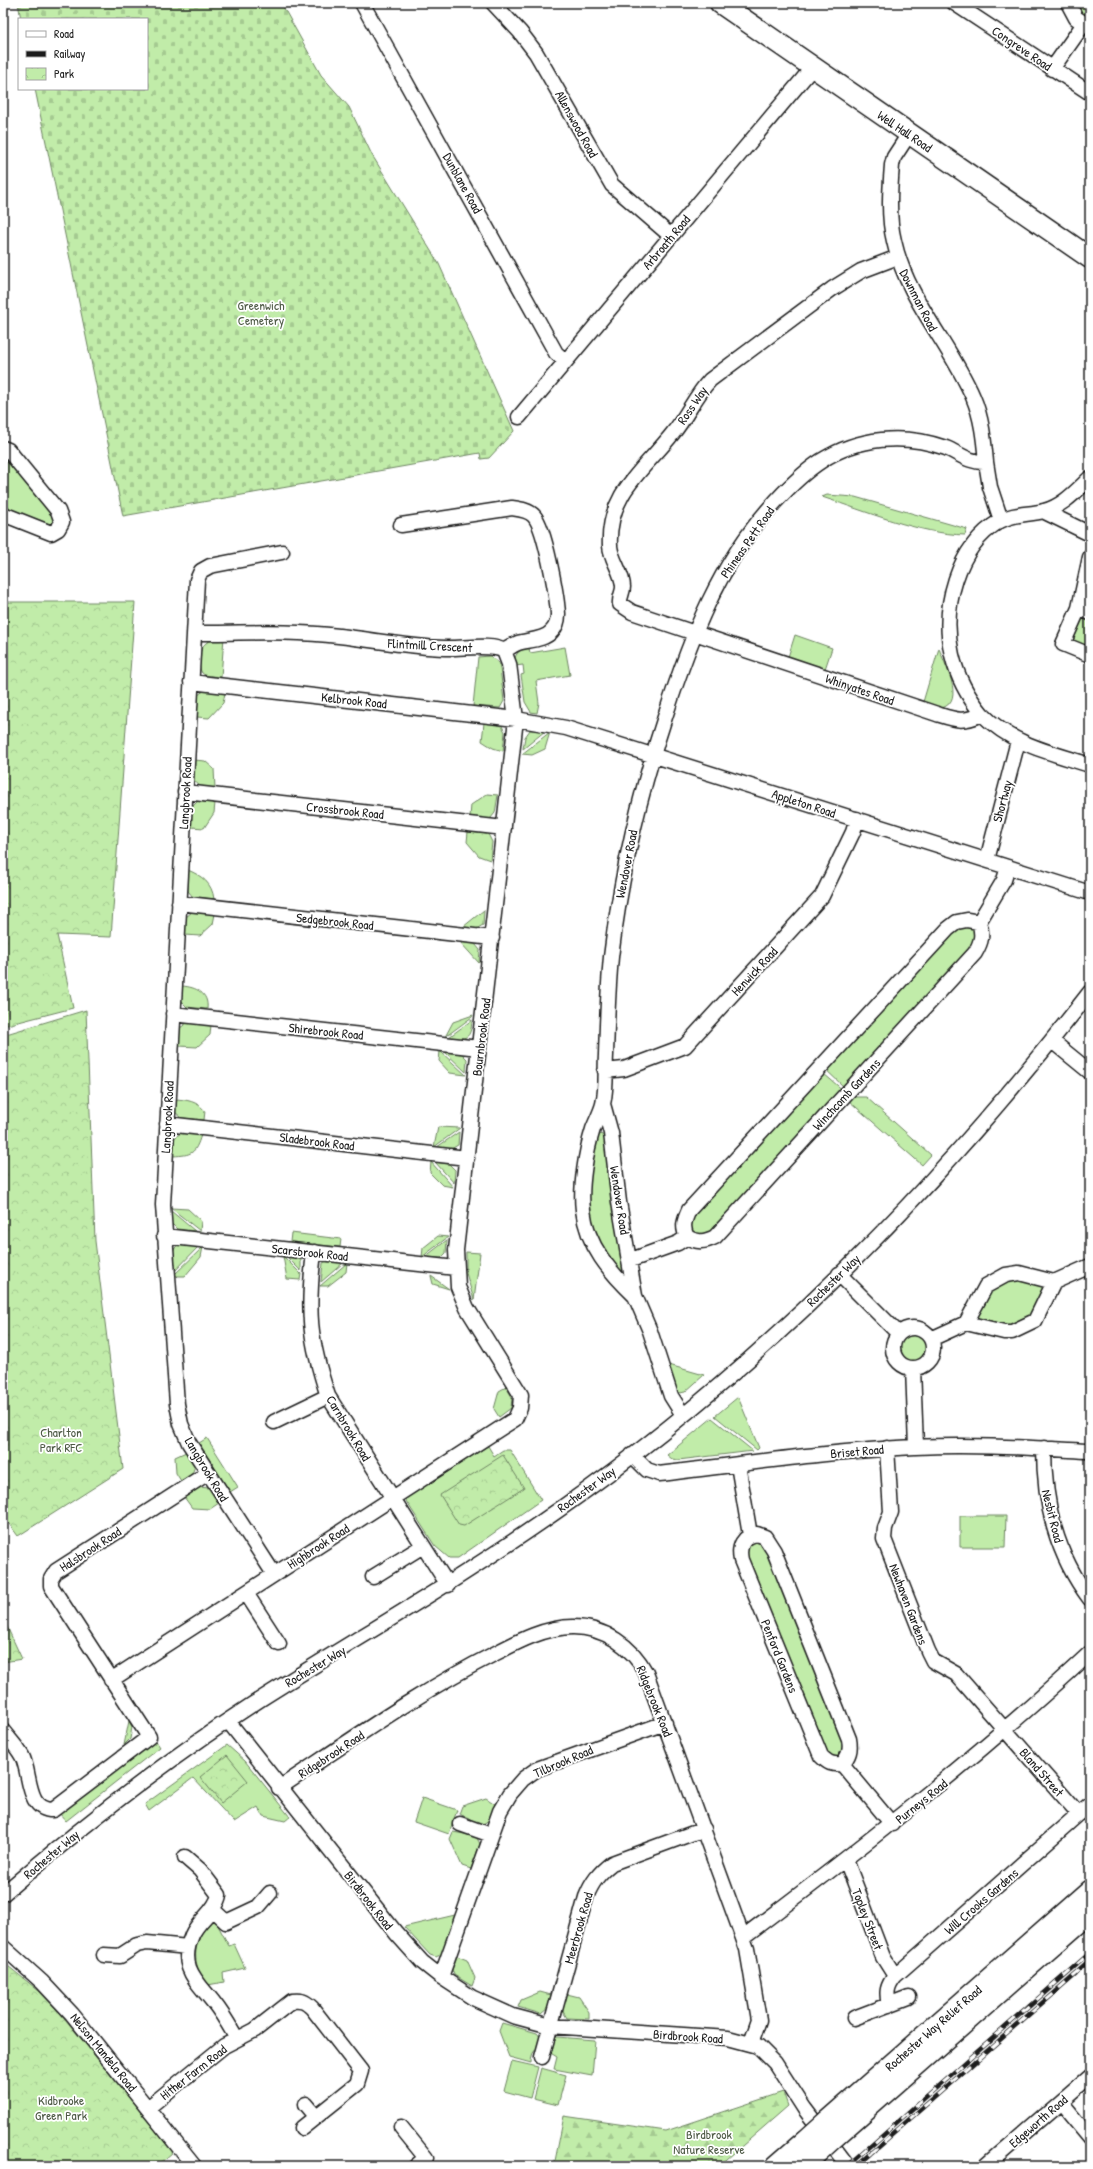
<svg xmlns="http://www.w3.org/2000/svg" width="1093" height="2169" font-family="'Patrick Hand',sans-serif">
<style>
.grass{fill:#c1eca9;stroke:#6e8462}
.forest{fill:url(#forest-firs);stroke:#6e8462}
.cemetery{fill:url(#cemetery-stones);stroke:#6e8462}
.park{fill:url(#park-crowns);stroke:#6e8462}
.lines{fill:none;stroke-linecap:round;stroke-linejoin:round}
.minor-casing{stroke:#1c1c1c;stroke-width:17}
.highway-casing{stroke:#1c1c1c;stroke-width:23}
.minor{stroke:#fff;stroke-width:14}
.highway{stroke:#fff;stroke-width:20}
.rail-casing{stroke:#1c1c1c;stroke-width:4.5}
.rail{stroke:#fff;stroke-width:3;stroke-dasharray:9;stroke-linecap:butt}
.highway-bridge-casing{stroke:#1c1c1c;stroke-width:23;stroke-linecap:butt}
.highway-bridge{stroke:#fff;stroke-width:20}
.labels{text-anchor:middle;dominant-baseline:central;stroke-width:3.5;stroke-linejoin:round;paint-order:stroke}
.street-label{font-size:13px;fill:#1c1c1c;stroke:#fff}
.park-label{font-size:13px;fill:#4e5a46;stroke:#fff}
</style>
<defs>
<pattern id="forest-firs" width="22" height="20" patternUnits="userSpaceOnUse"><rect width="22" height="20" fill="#c1eca9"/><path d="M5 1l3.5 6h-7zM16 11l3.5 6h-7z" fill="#a5ca91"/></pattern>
<pattern id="cemetery-stones" width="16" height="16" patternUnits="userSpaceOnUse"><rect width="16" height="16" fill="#c1eca9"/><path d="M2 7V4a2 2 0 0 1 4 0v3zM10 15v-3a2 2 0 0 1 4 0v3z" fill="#a5ca91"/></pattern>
<pattern id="park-crowns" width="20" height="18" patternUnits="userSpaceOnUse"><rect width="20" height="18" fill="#c1eca9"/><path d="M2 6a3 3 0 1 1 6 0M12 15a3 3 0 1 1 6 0" fill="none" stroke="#a5ca91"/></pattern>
</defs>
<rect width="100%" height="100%" fill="#fff"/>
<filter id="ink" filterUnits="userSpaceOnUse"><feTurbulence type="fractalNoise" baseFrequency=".025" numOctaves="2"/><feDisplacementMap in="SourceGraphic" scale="8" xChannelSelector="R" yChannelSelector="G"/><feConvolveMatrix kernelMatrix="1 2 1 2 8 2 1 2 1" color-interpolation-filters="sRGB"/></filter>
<g filter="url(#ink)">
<path class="grass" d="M 8,461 L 12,463 L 52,513 L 54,520 L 53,524 L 48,526 L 3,510 L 3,462 Z
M 827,495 L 855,497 L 967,529 L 965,535 C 920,534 865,511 822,497 Z
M 1080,615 L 1090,616 L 1090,651 L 1072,642 L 1071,632 Z
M 795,635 L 832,648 L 825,669 L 788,657 Z
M 216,637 L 224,637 L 221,677 C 216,676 206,677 202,673 C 197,666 199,647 206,643 C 208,641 212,641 215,640 Z
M 565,647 L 570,675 L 536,681 L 539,703 L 537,713 L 531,712 L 525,702 L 521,675 L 524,674 L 523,665 L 515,666 L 515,657 L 520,649 L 529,648 L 530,653 Z
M 939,648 C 944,664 966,700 942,708 L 923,702 Z
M 490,656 L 499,663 L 500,668 L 504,701 L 500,708 L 473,706 L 478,657 Z
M 205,690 L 225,693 L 223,703 L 209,718 L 197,717 L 198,695 Z
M 484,723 L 501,724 L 505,732 L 503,751 L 493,748 L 482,741 Z
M 530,730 L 545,731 L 523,749 L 525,737 Z
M 550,732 L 545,749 L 532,755 L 522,754 Z
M 194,760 L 205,761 L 214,769 L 215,788 L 200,786 L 193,780 Z
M 487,794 L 498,795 L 495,813 L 490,819 L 470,817 L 471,805 Z
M 198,801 L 215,803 L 214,813 L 204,828 L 191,827 L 192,807 Z
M 468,832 L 488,834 L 492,842 L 490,860 L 479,856 L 467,842 Z
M 188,870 C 202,876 212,883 214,899 L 193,897 L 188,891 Z
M 484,910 L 483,925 L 476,929 L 463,927 Z
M 192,912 L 215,914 L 213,924 L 200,936 L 185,935 L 186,917 Z
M 959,926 L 974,927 L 977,932 L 976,944 L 851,1083 L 848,1081 L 843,1086 L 824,1068 Z
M 460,942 L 475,944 L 480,950 L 479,963 Z
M 182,986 C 196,987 209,993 207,1009 L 187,1007 L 181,1001 Z
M 473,1015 L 472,1017 L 445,1037 L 453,1022 Z
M 472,1020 C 471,1039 466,1040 449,1037 Z
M 187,1023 L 211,1025 L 210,1035 L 197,1047 L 179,1046 L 180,1028 Z
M 440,1051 L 466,1075 L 450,1073 L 439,1061 Z
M 445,1052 L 462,1054 L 467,1059 L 466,1072 Z
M 824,1074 L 844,1091 L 709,1237 L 692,1233 L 689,1216 L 817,1076 L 820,1078 Z
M 853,1095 L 855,1097 L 866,1097 L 931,1155 L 922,1165 L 848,1100 Z
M 176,1099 C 187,1100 197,1101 205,1111 L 204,1120 L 182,1118 L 175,1112 Z
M 438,1127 L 460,1128 L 434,1147 Z
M 459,1132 L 458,1145 L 451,1149 L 437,1147 Z
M 181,1133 L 201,1135 C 195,1154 192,1155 173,1156 L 174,1138 Z
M 599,1134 L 606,1136 L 624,1272 L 619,1273 L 599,1247 L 587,1210 L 593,1146 Z
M 431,1162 L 453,1187 L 442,1185 L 430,1173 Z
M 435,1162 L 449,1164 L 455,1170 L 454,1183 Z
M 171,1208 L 188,1209 L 201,1221 L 200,1231 Z
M 171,1211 L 195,1231 L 177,1229 L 171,1223 Z
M 291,1233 L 341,1239 L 340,1247 L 290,1242 Z
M 438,1236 L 448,1237 L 422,1257 L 423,1248 Z
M 447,1240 L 446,1253 L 441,1258 L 425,1257 Z
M 178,1244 L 199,1246 L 174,1272 L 173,1251 Z
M 203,1247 L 201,1257 L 185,1276 L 175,1276 L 175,1274 Z
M 466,1252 L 480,1253 L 474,1300 L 466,1273 Z
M 283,1256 L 301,1274 L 300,1280 L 287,1279 Z
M 286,1256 L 301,1260 L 301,1271 Z
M 327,1261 L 343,1263 L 321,1282 L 323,1263 Z
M 347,1263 L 346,1272 L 328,1286 L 320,1286 Z
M 431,1276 L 449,1289 L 433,1284 Z
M 1010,1277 L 1045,1287 L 1034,1314 L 1010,1327 L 979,1320 L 976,1315 L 988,1290 Z
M898 1348a15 15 0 1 1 30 0a15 15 0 1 1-30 0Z
M 669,1365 L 704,1375 L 685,1392 L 680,1393 L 676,1390 Z
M 506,1387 L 512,1397 L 511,1408 L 499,1417 L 494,1409 L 499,1391 Z
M 738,1397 L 759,1448 L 757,1450 L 715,1416 Z
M 712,1418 L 753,1451 L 678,1460 L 672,1459 L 667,1455 Z
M 207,1438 L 238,1487 L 230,1492 L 199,1443 Z
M 488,1446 L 494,1456 L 503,1450 L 510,1450 L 541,1500 L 458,1558 L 449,1558 L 435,1546 L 406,1501 L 406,1498 Z
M 186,1452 L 195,1466 L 192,1474 L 181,1481 L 176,1473 L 175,1457 Z
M 199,1487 L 209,1488 L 219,1503 L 210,1509 L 192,1508 L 184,1497 Z
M 960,1516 L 1006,1516 L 1005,1547 L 960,1547 Z
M 756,1540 L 765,1543 L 846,1747 L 838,1758 L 829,1758 L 744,1557 L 745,1548 Z
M 129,1721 L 132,1727 L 130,1739 L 124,1745 Z
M 154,1738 L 160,1747 L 66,1821 L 59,1813 Z
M 227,1745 L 245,1761 L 290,1817 L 285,1821 L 263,1816 L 258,1807 L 234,1822 L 193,1778 L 149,1811 L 145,1804 Z
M 422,1798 L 457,1810 L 449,1834 L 414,1822 Z
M 486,1798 L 495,1804 L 489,1820 L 480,1826 L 471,1822 L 469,1818 L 459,1814 L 462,1806 Z
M 453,1832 L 476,1836 L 480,1844 L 471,1869 L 462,1866 L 450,1839 Z
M 455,1915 L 442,1954 L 436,1957 L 430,1955 L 404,1927 Z
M 214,1918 L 229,1946 L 234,1944 L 245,1968 L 223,1973 L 224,1982 L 208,1985 C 188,1962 194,1937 214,1918 Z
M 457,1956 L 467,1960 L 475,1978 L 472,1986 L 454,1975 L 452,1970 Z
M 540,1992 L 551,1995 L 548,2008 L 541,2014 L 518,2007 L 521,2000 Z
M 567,1994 L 579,1997 L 589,2012 L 589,2019 L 567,2018 L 562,2010 Z
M 502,2023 L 537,2033 C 546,2043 538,2046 533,2053 C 532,2055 531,2060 531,2063 L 509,2057 L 499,2031 Z
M 557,2037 L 595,2040 L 592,2076 L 554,2069 L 557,2057 L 549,2052 L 552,2042 Z
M 512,2061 L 538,2067 L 530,2098 L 504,2091 Z
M 541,2068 L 566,2075 L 558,2105 L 533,2099 Z"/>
<path class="forest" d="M 783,2092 L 788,2106 L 719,2166 L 554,2166 L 564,2116 L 666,2131 Z"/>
<path class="cemetery" d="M 18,3 L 281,3 L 321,75 L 349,107 L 372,155 L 439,264 L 514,431 L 489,458 L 481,459 L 480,453 L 123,516 L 35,89 L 147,89 L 147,19 L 21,19 Z"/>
<path class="park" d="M 1075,3 L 1090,3 L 1090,22 L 1080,12 Z
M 3,602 L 135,602 L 111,937 L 57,935 L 73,1008 L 3,1026 Z
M 86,1010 L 95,1241 L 123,1469 L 18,1536 L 3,1516 L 3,1035 Z
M 503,1455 L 524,1488 L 464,1526 L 459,1525 L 440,1495 Z
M 3,1618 L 22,1659 L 3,1662 Z
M 227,1755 L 248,1781 L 221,1803 L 200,1777 Z
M 3,1962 L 39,1991 L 61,2014 L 173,2152 L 157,2166 L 3,2166 Z"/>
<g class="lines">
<defs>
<path id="minor" d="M 362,3 L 556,353 L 565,361
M 493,3 L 520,32 L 536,53 L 612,185 L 671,236
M 954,3 L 1090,93
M 1068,3 L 1076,18 L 1090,27
M 1052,69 L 1083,25
M 909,134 L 894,157 L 892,165 C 890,190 888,217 894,241 C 907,300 950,343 973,397 C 982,418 984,440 986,462
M 898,257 L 861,271 L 832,289 L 710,380 C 695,396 687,416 673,433 C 645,469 607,493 610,546 C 611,560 623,573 623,587 C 623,593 619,597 620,604 L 632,612 L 937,714 C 956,720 963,723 982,714 C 1013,745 1049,752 1090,765
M 519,417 L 813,67
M 3,448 L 8,450 L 58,511 L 62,522 L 58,529 L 51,533 L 3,514
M 1043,511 L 1090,534
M 401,525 L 512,508 C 519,509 529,510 534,516 C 545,528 557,596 558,614 C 558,620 556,627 552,631 C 545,640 528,640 518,643 C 513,645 509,648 504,651
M 1090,557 L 1079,608 L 1063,644 L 1090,655
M 1079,608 L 1090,613
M 194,633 C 242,633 291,630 339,636 C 375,640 409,647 445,648 C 460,649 493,643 504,651
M 191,682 L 516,719 L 566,728 L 1090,893
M 982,714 C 968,697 957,676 952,655 C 941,608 957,546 1000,521 C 1013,513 1029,515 1044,511 C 1063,506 1076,491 1090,478
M 185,792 L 504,828
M 987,860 L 1018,741
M 179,903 L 492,938
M 967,920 L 979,922 C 983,934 982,941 975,953 L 715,1237 C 705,1242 697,1243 687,1237 C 682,1227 684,1221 689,1210 L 948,929 L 957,922 Z
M 979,922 L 1004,880 L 1008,867
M 173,1014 L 479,1048
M 1052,1041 L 1090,1072
M 605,1071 L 624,1069 L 685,1046 L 822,896 L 853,832 L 857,819
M 603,1104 L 611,1133 L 619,1202 L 635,1296 L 650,1331 L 671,1396 L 683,1415
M 167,1124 L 467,1158
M 164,1236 L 456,1268
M 314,1252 C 307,1311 309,1339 328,1396 L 448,1585
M 631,1260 L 678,1243 L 687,1237
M 839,1274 L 898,1333
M 635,1296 C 610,1272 587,1246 583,1210 C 580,1187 586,1151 593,1129 C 596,1121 601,1112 603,1104 C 607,1088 605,1070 606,1055 C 607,1022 608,989 611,957 C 621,874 639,796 665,717 C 690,639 719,562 776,501 C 790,486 804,472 821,461 C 858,437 904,433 946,448 C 960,454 970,463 986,462 L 990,487 L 1001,520
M 966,1323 L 1004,1332 L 1012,1332 L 1035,1321 L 1054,1282
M893 1348a20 20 0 1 1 40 0a20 20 0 1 1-40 0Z
M 931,1339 L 966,1323 L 986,1286 L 1006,1275 L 1019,1273 L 1054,1282 L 1090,1266
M 913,1368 L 916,1447
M 274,1422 L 328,1396
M 887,1448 L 891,1512 L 885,1528 L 884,1539 L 928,1651 L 933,1661 L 956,1674 L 1079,1814
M 1044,1448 C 1044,1504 1056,1554 1090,1599
M 632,1455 L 647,1470 L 659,1474 C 744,1464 829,1451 915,1447 C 973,1444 1032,1448 1090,1451
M 738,1465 L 750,1535
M 757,1534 L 765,1537 L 774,1551 L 849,1739 C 851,1750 849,1756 842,1764 C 832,1765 828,1763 821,1756 L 741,1560 C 738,1546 743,1536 757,1534 Z
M 274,1574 L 189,1443 L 181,1424 L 177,1404 L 163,1205 L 197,580 L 201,571 L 210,566 L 282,552
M 373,1577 L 423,1546
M 246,1593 L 279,1644
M 111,1680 L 515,1419 L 520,1408 L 521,1395 L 467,1308 L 458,1287 L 456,1250 L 516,719 L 509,664 L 504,651
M 228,1721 L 396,1933 L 422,1962 L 441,1977 L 473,1998 L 513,2016 L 550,2026 L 728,2038 L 758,2046 L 775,2063 L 804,2108 L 848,2166
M 3,1731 C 9,1739 17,1747 22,1756 C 31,1773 26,1810 53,1810 L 149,1737 L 51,1586 L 51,1579 L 56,1571 L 208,1473
M 842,1764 L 892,1824
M 279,1788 C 350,1741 420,1691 496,1653 C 519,1641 546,1627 573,1627 C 604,1627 632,1646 646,1673 L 747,1949 L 759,2020 L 751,2043
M 460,1824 L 491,1835
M 185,1857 L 200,1870 L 219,1895 C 216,1911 198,1920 192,1935 C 178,1967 196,1980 214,2003 C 223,2014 230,2027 237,2039
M 846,1860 L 883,1957 L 895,1976
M 3,1894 C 82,1826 165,1761 253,1704 C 355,1639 461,1579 560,1509 C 763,1367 939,1186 1090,992
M 212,1909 L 226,1922 L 258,1907 L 270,1893
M 743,1937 C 863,1847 980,1755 1090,1653
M 3,1947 L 42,1982 L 72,2014 L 194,2166
M 104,1955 L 120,1956 L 137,1945 L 147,1943 L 188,1947
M 441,1977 L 500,1811 L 510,1794 L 523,1779 L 537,1769 L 665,1723
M 889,2005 C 886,1992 887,1986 895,1976 L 1090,1804
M 854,2018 L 909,1997
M 542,2057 L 586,1897 C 592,1882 599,1873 612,1863 L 704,1829
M 1060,2102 L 1090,2138
M 306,2104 L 316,2116
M 149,2107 L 224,2046 L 255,2030 L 292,2001 C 301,2000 305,2001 312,2008 L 361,2071 L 357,2084 L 302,2128
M 401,2127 L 426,2158 L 416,2166
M 986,2166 L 1090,2076"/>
<path id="highway" d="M 720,3 L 1090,258
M 827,2121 L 1090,1890
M 837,2135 L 1090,1913
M 776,2166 L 806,2140
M 803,2166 L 816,2154"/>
</defs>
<use href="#minor" class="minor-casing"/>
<use href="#highway" class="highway-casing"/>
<use href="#minor" class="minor"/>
<use href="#highway" class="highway"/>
<defs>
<path id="rail" d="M 847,2166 L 1090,1953
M 856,2166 L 1090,1961"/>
</defs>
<use href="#rail" class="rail-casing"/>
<use href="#rail" class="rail"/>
<defs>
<path id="highway-bridge" d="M 806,2140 L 827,2121
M 816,2154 L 837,2135"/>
</defs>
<use href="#highway-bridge" class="highway-bridge-casing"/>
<use href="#highway-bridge" class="highway-bridge"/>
</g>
</g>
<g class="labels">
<g class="street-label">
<text transform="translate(1022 48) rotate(34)">Congreve Road</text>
<text transform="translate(577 124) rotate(61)">Allenswood Road</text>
<text transform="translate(905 131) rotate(34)">Well Hall Road</text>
<text transform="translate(463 183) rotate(61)">Dunblane Road</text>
<text transform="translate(666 242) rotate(-50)">Arbroath Road</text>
<text transform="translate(919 300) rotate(63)">Downman Road</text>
<text transform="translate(692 405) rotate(-56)">Ross Way</text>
<text transform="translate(747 542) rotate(-55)">Phineas Pett Road</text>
<text transform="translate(430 645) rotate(3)">Flintmill Crescent</text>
<text transform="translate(860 689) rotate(19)">Whinyates Road</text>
<text transform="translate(354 700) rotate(6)">Kelbrook Road</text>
<text transform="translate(185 793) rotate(-87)">Langbrook Road</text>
<text transform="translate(1002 801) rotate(-75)">Shortway</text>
<text transform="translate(804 803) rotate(18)">Appleton Road</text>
<text transform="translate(345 810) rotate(6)">Crossbrook Road</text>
<text transform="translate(626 864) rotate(-79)">Wendover Road</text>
<text transform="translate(335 921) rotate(6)">Sedgebrook Road</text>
<text transform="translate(754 971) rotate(-47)">Henwick Road</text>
<text transform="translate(326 1031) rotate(6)">Shirebrook Road</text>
<text transform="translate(481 1037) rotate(-83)">Bournbrook Road</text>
<text transform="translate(846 1094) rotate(-47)">Winchcomb Gardens</text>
<text transform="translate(167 1117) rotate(-87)">Langbrook Road</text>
<text transform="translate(317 1141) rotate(7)">Sladebrook Road</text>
<text transform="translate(620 1200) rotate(81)">Wendover Road</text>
<text transform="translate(310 1252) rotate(6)">Scarsbrook Road</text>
<text transform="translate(833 1280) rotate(-44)">Rochester Way</text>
<text transform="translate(349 1428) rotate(59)">Carnbrook Road</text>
<text transform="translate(857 1451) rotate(-5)">Briset Road</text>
<text transform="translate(207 1469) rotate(59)">Langbrook Road</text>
<text transform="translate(586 1489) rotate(-36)">Rochester Way</text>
<text transform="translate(1053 1516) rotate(76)">Nesbit Road</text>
<text transform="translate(318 1546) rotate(-33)">Highbrook Road</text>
<text transform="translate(90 1549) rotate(-33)">Halsbrook Road</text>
<text transform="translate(909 1604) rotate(69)">Newhaven Gardens</text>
<text transform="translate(780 1656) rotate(68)">Penford Gardens</text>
<text transform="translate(315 1666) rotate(-31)">Rochester Way</text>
<text transform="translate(655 1701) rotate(68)">Ridgebrook Road</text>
<text transform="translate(331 1754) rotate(-33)">Ridgebrook Road</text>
<text transform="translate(563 1761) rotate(-23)">Tilbrook Road</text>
<text transform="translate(1042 1772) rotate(49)">Bland Street</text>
<text transform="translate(921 1801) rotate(-39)">Purneys Road</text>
<text transform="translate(51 1854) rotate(-40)">Rochester Way</text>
<text transform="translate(369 1900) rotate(52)">Birdbrook Road</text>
<text transform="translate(981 1901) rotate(-41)">Will Crooks Gardens</text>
<text transform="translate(868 1919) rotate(69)">Topley Street</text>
<text transform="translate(578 1928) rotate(-74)">Meerbrook Road</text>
<text transform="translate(933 2028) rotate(-41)">Rochester Way Relief Road</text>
<text transform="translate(688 2036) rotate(4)">Birdbrook Road</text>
<text transform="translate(104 2052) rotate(51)">Nelson Mandela Road</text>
<text transform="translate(193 2072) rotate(-38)">Hither Farm Road</text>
<text transform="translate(1038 2121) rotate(-41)">Edgeworth Road</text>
</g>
<g class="park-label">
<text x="261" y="305">Greenwich<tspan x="261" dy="15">Cemetery</tspan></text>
<text x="61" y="1432">Charlton<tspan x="61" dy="15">Park RFC</tspan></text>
<text x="61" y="2100">Kidbrooke<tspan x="61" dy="15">Green Park</tspan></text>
<text x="709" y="2134">Birdbrook<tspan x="709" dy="15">Nature Reserve</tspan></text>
</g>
</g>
<rect width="1093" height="2169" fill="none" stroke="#fff" stroke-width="16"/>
<rect x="8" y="8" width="1077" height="2153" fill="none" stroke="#1c1c1c" stroke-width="1.5" filter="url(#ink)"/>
<rect x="18" y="18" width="130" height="72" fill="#ffffff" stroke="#a4a4a4"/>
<rect x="26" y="31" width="20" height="6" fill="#ffffff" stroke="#a4a4a4"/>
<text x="54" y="38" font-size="12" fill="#1c1c1c">Road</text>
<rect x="26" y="51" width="20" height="6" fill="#1c1c1c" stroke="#a4a4a4"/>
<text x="54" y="58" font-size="12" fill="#1c1c1c">Railway</text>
<rect x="26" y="68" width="20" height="12" fill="url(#park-crowns)" stroke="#a4a4a4"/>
<text x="54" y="78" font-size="12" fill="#1c1c1c">Park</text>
</svg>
